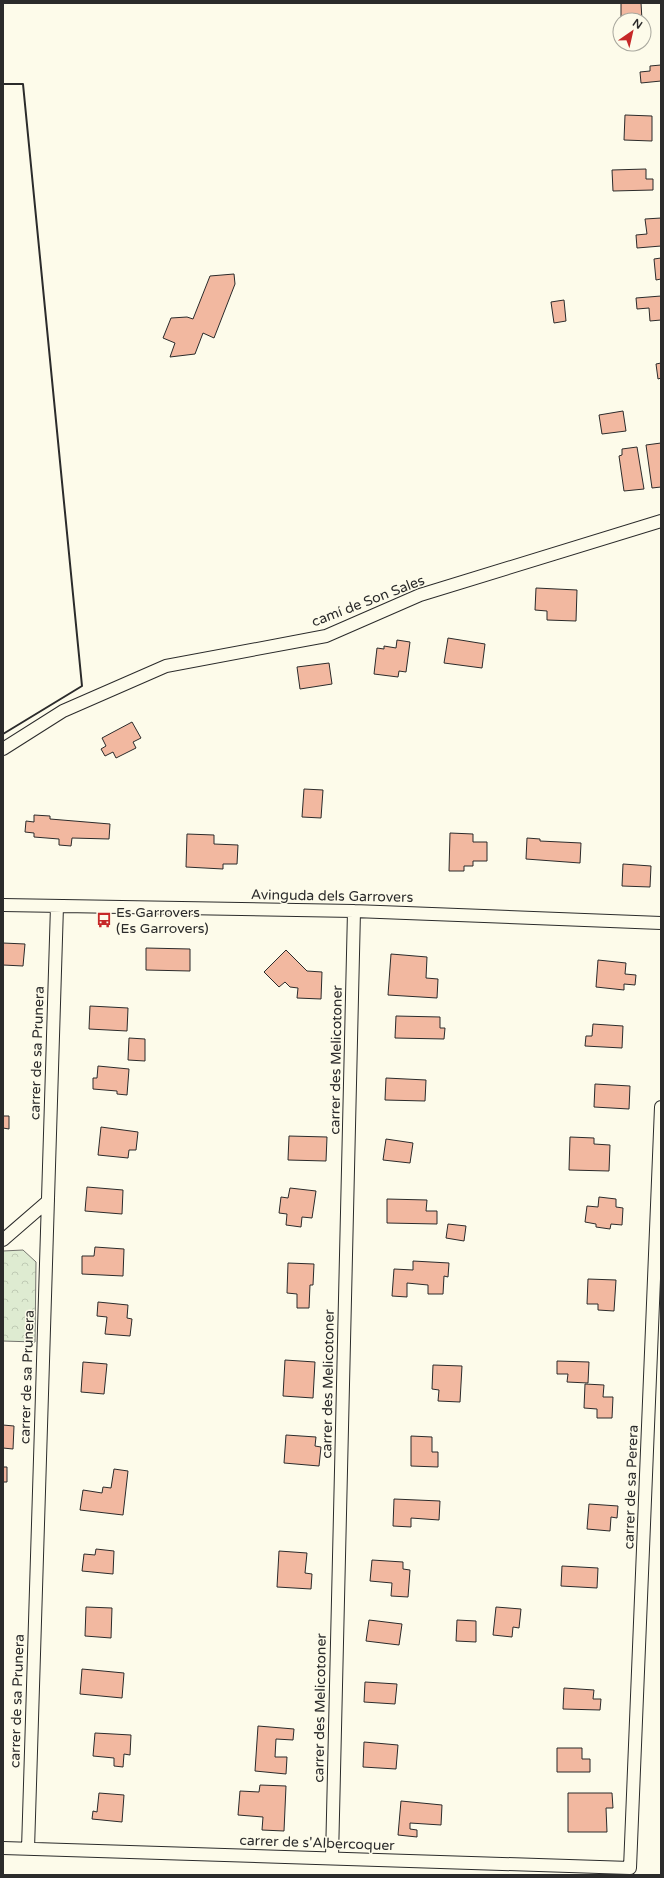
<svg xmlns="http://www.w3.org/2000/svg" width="664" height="1878" font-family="'Varela Round',sans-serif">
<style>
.park{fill:url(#park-crowns);stroke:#74746e}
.building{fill:#f2b8a0;stroke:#2b2b2b}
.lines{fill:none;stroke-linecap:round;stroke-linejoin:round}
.street-casing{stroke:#2b2b2b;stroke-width:14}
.street{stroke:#fdfbea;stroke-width:12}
.wall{stroke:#2b2b2b;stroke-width:2}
.labels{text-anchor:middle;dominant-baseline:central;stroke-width:3;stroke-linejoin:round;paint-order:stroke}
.street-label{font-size:14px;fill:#2b2b2b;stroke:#fdfbea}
.poi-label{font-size:14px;fill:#2b2b2b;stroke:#fdfbea;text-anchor:start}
</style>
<defs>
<pattern id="park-crowns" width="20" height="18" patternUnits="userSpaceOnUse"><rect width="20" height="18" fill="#deebd1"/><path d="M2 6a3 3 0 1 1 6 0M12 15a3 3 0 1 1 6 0" fill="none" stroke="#bfcab4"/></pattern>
</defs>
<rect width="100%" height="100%" fill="#fdfbea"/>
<path class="park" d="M 23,1250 L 36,1262 L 35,1342 L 3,1341 L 3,1251 Z"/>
<path class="building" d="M 621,3 L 641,3 L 642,20 L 621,20 Z
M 661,65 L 661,81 L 641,83 L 640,72 L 650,71 L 650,66 Z
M 625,115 L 652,116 L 652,141 L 624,140 Z
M 646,169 L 646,179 L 653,179 L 653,190 L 613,191 L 612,170 Z
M 661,218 L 661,246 L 637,248 L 636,235 L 647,234 L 645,219 Z
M 661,258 L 661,279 L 656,280 L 654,259 Z
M 234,274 L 235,284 L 214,338 L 203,333 L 195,354 L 170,357 L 175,343 L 163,338 L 171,318 L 187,317 L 193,319 L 210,276 Z
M 661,296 L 661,320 L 650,321 L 649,308 L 637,309 L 636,298 Z
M 564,300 L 566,321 L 554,323 L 551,302 Z
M 661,363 L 661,378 L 658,379 L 656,364 Z
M 623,411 L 626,431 L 602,434 L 599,415 Z
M 661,443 L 661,487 L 652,488 L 646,445 Z
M 637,447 L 644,489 L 624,491 L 619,456 L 622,455 L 622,449 Z
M 536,588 L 577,590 L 576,621 L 547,620 L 547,611 L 535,610 Z
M 448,638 L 485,644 L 482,668 L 444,663 Z
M 397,640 L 410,642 L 406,672 L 399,671 L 398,677 L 374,674 L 377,648 L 384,649 L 384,646 L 396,648 Z
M 329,663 L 332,684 L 300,689 L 297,667 Z
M 132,722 L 141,738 L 133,742 L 136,748 L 116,758 L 113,752 L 105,756 L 101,749 L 106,746 L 102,738 Z
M 304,789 L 323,790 L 321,818 L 302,817 Z
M 34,815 L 50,816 L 50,819 L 110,824 L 109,839 L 72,838 L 71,846 L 59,845 L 59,839 L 34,837 L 34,833 L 25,832 L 26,821 L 34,822 Z
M 450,833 L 473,834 L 473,842 L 487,842 L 487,861 L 473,861 L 473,866 L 464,866 L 464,871 L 449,871 Z
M 187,834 L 214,835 L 214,844 L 238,845 L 237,864 L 223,864 L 223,869 L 186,867 Z
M 527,838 L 540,839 L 540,841 L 581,843 L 580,863 L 526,859 Z
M 623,864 L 651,866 L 650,887 L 622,886 Z
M 3,943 L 25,944 L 23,966 L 3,965 Z
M 146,948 L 190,949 L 190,971 L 146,970 Z
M 286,950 L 307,971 L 322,972 L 321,999 L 297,998 L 298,988 L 290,987 L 285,982 L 279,987 L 264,972 Z
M 391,954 L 427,957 L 426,978 L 438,979 L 437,998 L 388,995 Z
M 598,960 L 626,963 L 625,974 L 636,975 L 635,985 L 624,984 L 624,990 L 596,987 Z
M 90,1006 L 128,1008 L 127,1031 L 89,1029 Z
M 396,1016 L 440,1017 L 440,1028 L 445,1028 L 444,1039 L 395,1038 Z
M 593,1024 L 623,1026 L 622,1048 L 585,1046 L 586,1036 L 592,1036 Z
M 129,1038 L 145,1039 L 145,1061 L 128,1060 Z
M 98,1066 L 129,1069 L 127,1095 L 117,1094 L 117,1091 L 93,1089 L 93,1078 L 97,1078 Z
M 386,1078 L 426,1080 L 425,1101 L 385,1100 Z
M 595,1084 L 630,1086 L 629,1109 L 594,1107 Z
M 3,1116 L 9,1116 L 9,1129 L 3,1128 Z
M 101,1127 L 138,1132 L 136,1150 L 129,1150 L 128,1158 L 98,1155 Z
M 289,1136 L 327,1137 L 326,1161 L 288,1160 Z
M 570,1137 L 594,1138 L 594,1144 L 610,1145 L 609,1171 L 569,1170 Z
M 386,1139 L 413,1143 L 410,1163 L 383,1160 Z
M 87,1187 L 123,1190 L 122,1214 L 85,1211 Z
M 290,1188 L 316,1191 L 312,1218 L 302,1217 L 301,1227 L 286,1225 L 287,1214 L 279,1213 L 281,1197 L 288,1198 Z
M 599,1197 L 616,1199 L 616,1207 L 623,1208 L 622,1225 L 611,1224 L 610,1229 L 596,1227 L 596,1224 L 585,1222 L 587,1206 L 598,1207 Z
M 387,1199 L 427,1200 L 426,1211 L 437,1211 L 437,1224 L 387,1223 Z
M 448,1224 L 466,1226 L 464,1241 L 446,1238 Z
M 95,1247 L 124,1249 L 123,1276 L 82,1274 L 82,1256 L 94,1256 Z
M 413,1261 L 449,1263 L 448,1277 L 444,1276 L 443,1294 L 428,1294 L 428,1285 L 407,1283 L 407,1297 L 392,1296 L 394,1269 L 413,1270 Z
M 288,1263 L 314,1264 L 313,1285 L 310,1285 L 309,1308 L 297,1308 L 297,1294 L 287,1293 Z
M 588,1279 L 616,1280 L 614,1311 L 598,1310 L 598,1304 L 587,1304 Z
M 98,1302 L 128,1305 L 127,1318 L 132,1319 L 130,1336 L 105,1334 L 107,1317 L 97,1316 Z
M 285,1360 L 315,1362 L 313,1398 L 283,1396 Z
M 557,1361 L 589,1362 L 588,1383 L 567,1382 L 568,1374 L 557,1374 Z
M 83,1362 L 107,1364 L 104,1394 L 81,1392 Z
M 433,1365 L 462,1366 L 460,1402 L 438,1401 L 439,1390 L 432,1389 Z
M 585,1384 L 604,1385 L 603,1397 L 613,1397 L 612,1418 L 597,1418 L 597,1409 L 584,1408 Z
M 3,1425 L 14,1426 L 13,1449 L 3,1448 Z
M 286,1435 L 316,1437 L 315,1446 L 321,1447 L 319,1466 L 284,1463 Z
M 411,1436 L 432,1437 L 432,1452 L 438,1452 L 438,1467 L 411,1466 Z
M 3,1467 L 7,1467 L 7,1482 L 3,1482 Z
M 114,1469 L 128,1471 L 123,1515 L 80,1510 L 83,1490 L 102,1493 L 103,1487 L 111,1488 Z
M 394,1499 L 440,1501 L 439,1520 L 411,1518 L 411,1527 L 393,1526 Z
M 589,1504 L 618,1506 L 617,1518 L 611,1517 L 610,1531 L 587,1529 Z
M 96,1549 L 114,1551 L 113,1574 L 82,1571 L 84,1554 L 95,1555 Z
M 279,1551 L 307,1553 L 305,1573 L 312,1574 L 311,1589 L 277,1587 Z
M 372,1560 L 403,1562 L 403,1569 L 410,1570 L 408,1597 L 391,1596 L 392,1583 L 370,1581 Z
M 562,1566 L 598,1568 L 597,1588 L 561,1586 Z
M 86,1607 L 112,1608 L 111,1638 L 85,1636 Z
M 496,1607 L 521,1609 L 519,1628 L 513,1627 L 512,1637 L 493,1635 Z
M 369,1620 L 402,1624 L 399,1645 L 366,1641 Z
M 457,1620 L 476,1621 L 476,1642 L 456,1641 Z
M 82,1669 L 124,1673 L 122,1698 L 80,1694 Z
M 365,1682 L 397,1684 L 395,1704 L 364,1702 Z
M 564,1688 L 594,1690 L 593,1699 L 601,1699 L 600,1710 L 563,1709 Z
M 258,1726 L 294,1729 L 293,1740 L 276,1739 L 275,1757 L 287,1757 L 286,1774 L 255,1771 Z
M 95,1733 L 131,1735 L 130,1755 L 124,1754 L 123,1767 L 114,1766 L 114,1758 L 93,1756 Z
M 364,1742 L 398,1745 L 396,1769 L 363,1767 Z
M 557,1748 L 582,1748 L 582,1759 L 590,1759 L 590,1772 L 557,1772 Z
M 260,1785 L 286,1786 L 284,1831 L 262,1830 L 263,1817 L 238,1815 L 240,1791 L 259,1792 Z
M 99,1793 L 124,1795 L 122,1822 L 92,1819 L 93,1811 L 97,1812 Z
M 568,1793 L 612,1793 L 613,1808 L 606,1808 L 607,1832 L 568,1832 Z
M 401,1801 L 442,1805 L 441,1825 L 410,1823 L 410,1829 L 417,1830 L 417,1837 L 398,1835 Z"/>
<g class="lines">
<defs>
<path id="street" d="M 3,749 L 63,711 L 166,666 L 326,636 L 420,595 L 661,521
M 3,905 L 354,911 L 661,923
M 3,1240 L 48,1201
M 3,1848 L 630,1868 L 661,1107
M 28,1849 L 57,906
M 332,1858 L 354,911"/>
</defs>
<use href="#street" class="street-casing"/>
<use href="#street" class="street"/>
<path class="wall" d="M 3,84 L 23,84 L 82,686 L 3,734"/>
</g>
<defs>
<symbol id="bus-bare" viewBox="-9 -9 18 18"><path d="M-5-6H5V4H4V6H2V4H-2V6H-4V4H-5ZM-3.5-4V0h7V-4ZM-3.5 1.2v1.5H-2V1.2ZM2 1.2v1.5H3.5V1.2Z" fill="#c62828" stroke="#fdfbea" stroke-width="2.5" paint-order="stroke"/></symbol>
</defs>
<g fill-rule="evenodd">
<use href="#bus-bare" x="93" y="909" width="22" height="22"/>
</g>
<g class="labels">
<g class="street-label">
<text transform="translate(368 601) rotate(-21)">camí de Son Sales</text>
<text transform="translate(332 896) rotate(1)">Avinguda dels Garrovers</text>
<text transform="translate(37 1053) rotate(-88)">carrer de sa Prunera</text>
<text transform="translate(336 1060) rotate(-89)">carrer des Melicotoner</text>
<text transform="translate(27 1377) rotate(-88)">carrer de sa Prunera</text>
<text transform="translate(328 1384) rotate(-89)">carrer des Melicotoner</text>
<text transform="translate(631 1487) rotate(-88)">carrer de sa Perera</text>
<text transform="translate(17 1701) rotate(-88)">carrer de sa Prunera</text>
<text transform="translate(320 1708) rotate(-89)">carrer des Melicotoner</text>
<text transform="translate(317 1843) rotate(2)">carrer de s'Albercoquer</text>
</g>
<g class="poi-label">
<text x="116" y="912">Es Garrovers<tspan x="116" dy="16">(Es Garrovers)</tspan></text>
</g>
</g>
<rect width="664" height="1878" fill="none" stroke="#2b2b2b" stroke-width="8"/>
<g transform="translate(632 32) rotate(34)"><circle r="19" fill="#fdfbea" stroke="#a9a89e"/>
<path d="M0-3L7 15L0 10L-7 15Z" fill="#c62828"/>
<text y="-6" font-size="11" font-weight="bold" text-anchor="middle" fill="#2b2b2b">N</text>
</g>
</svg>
